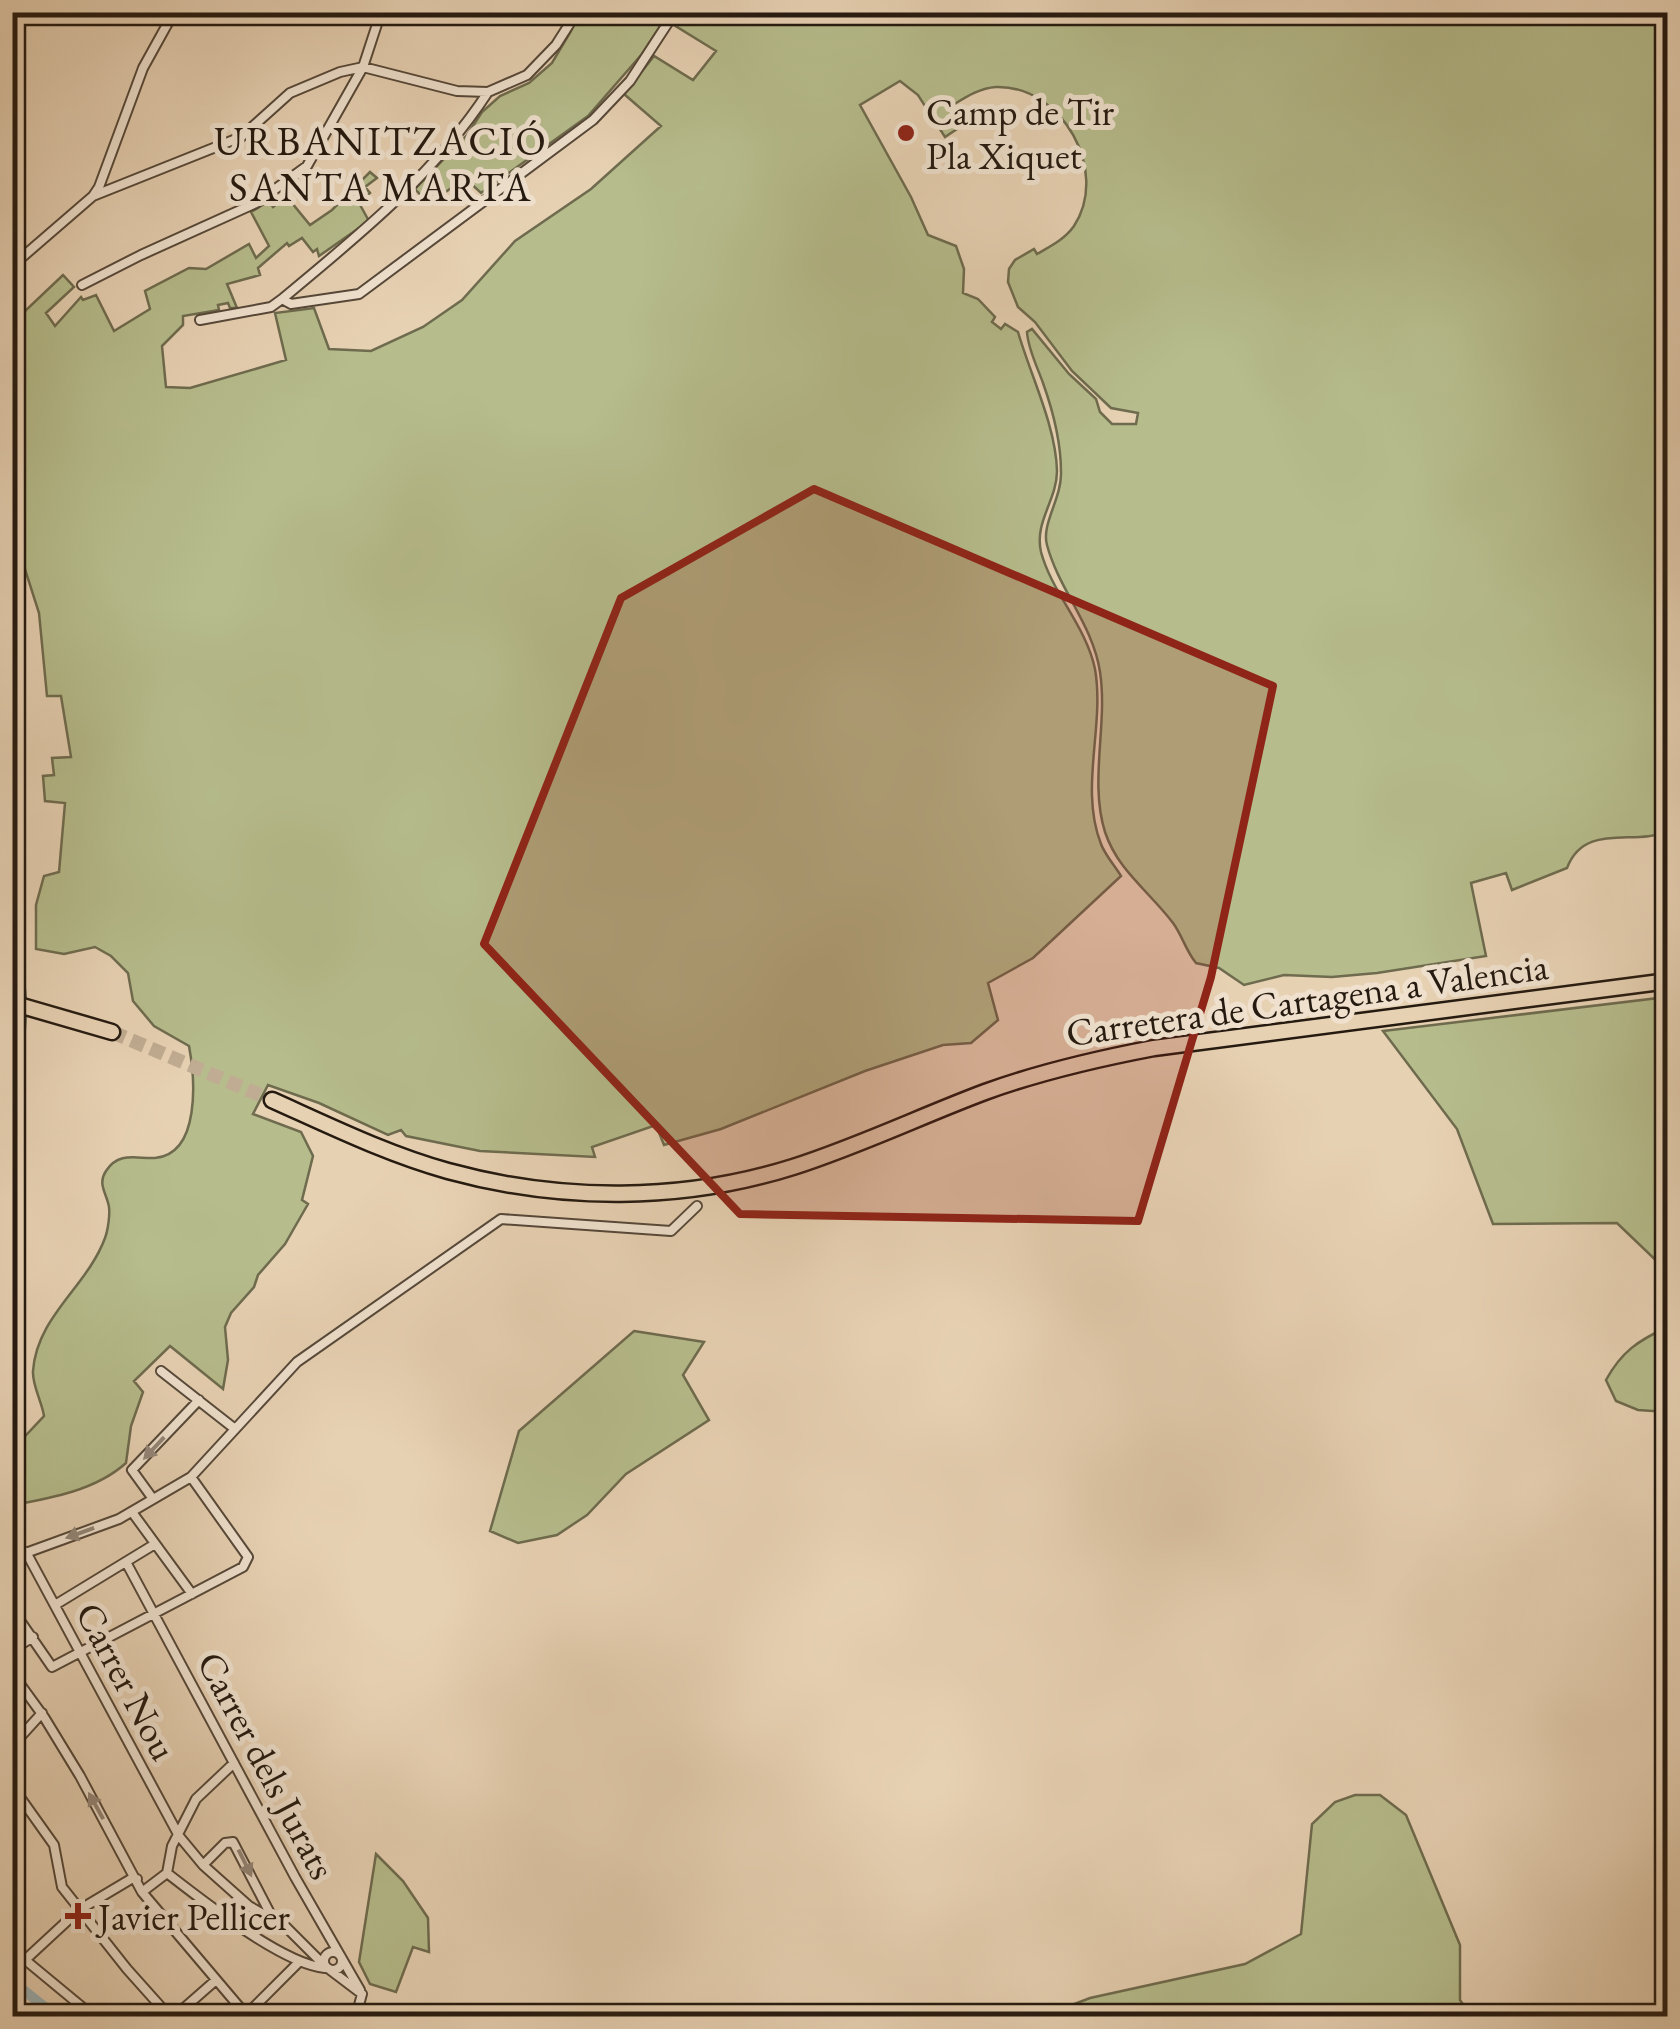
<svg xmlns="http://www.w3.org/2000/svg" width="1680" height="2029" font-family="'EB Garamond',serif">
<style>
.green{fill:#b6bc8c;stroke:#6e6b4e;stroke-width:2.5}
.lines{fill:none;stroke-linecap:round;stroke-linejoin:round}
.stream{stroke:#6c7675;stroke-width:2.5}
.canal{stroke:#9cb4b8;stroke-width:10}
.highway-tunnel{stroke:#c0ac92;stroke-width:14;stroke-dasharray:14 7;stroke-linecap:butt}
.street-casing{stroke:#564839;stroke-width:12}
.highway-casing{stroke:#251a10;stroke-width:19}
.street{stroke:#efe1ce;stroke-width:8}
.highway{stroke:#e7d1b3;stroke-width:14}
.oneway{fill:#948778}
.marked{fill:#8f2418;fill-opacity:0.2;stroke:#8f2418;stroke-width:8;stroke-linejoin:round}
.poi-dot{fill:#8f2418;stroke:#efe1ce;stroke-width:4}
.labels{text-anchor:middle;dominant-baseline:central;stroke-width:10;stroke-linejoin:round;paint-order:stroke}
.poi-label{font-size:38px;fill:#251a10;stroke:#efe1ce;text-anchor:start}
.street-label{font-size:38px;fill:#251a10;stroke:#efe1ce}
.neighbourhood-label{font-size:40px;letter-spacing:2.5px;fill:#251a10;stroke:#efe1ce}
</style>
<rect width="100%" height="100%" fill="#e7d1b3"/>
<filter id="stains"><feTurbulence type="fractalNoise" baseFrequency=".002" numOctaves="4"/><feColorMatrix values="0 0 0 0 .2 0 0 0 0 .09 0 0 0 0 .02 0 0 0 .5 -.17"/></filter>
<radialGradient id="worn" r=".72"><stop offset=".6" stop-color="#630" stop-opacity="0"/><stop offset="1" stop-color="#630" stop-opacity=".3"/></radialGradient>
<path class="green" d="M 577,13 L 669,13 L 642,54 L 588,116 L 481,193 L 465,178 L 429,204 L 415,189 L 467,135 L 482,112 L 500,96 L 529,83 L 552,63 L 571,31 Z
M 682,13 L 1667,13 L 1667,831 C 1636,847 1585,821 1567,868 L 1512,890 L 1506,873 L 1471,883 L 1486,956 L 1377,973 L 1332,977 L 1284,975 L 1244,985 L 1219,968 L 1196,963 C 1186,951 1182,935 1173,923 C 1149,891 1118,871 1105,832 C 1089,781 1108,724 1100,672 C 1093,625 1059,590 1047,545 C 1041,524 1062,498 1061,472 C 1061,441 1053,411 1043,383 C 1037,366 1028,349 1027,332 L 1032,329 L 1069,374 L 1096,399 L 1100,412 L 1112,424 L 1136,424 L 1138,413 L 1111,408 L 1072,371 L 1035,322 L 1018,307 L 1008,282 L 1009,269 L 1015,260 L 1034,249 L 1037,254 C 1051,246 1065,239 1074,226 C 1110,171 1062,85 996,87 C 980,88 966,97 953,105 L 963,125 L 945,137 L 918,95 L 900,81 L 860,105 L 911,197 L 928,235 L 956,246 L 964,269 L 963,293 L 978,299 L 995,317 L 992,322 L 1001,329 L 1005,324 L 1018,332 C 1030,374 1056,426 1057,471 C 1057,500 1034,522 1041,552 C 1052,593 1086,626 1095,669 C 1105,726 1079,788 1101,844 C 1105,855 1115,866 1121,876 L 1033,958 L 988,983 L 998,1020 L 971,1043 L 943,1045 L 865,1071 L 721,1129 L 664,1145 L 656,1125 L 592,1147 L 595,1157 L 480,1151 L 406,1136 L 401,1130 L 388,1135 L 319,1103 L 268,1085 L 253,1114 L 301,1132 L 313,1156 L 302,1200 L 308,1204 L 285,1244 L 258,1275 L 254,1287 L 231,1313 L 225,1327 L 228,1360 L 223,1389 L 170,1346 L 134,1381 L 143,1392 L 131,1426 L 126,1463 C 96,1490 52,1498 13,1505 L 13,1449 L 44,1416 C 42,1402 32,1385 33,1371 C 37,1316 87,1287 105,1238 C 108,1230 110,1215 109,1207 C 107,1194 97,1184 106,1171 C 119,1151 137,1159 155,1158 C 201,1154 195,1078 189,1046 L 154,1026 L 133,1001 L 128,973 L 111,956 L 95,947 L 64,954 L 36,949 L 36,905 L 44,876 L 59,872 L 65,803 L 45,801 L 43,776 L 54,775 L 52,758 L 71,757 L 61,696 L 47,696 L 39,613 L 23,563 L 13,495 L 13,330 L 25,311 L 63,275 L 74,287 L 46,313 L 55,326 L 81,297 L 83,300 L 96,295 L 114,331 L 150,309 L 145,291 L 189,268 L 206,269 L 249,244 L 256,258 L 269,246 L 251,212 L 269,201 L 273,207 L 287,197 L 310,225 L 332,210 L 370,172 L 377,178 L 365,187 L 370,193 L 359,203 L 369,221 L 319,256 L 317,249 L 313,252 L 302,238 L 289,246 L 287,243 L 258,268 L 260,275 L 227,284 L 237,308 L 230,308 L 228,303 L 218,305 L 219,310 L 183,316 L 183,325 L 162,346 L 166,387 L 190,388 L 286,360 L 275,313 L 314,308 L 329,349 L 371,351 L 423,327 L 462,300 L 515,241 L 591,189 L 661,126 L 624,94 L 654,56 L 693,80 L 716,51 L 674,25 Z
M 1667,997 L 1666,1270 L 1617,1223 L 1493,1224 L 1457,1129 L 1383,1031 Z
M 1667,1327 L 1667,1412 L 1638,1410 L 1616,1401 L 1606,1380 C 1622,1351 1638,1341 1667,1327 Z
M 634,1331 L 704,1342 L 683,1375 L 709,1420 L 626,1474 L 587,1515 L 557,1535 L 518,1543 L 490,1531 L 519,1431 Z
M 1355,1795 L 1380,1795 L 1406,1815 L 1460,1945 L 1460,2000 L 1471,2016 L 1043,2016 L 1090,1998 L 1245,1964 L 1301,1934 L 1312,1824 L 1335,1802 Z
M 376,1854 L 403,1881 L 428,1918 L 429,1952 L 413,1947 L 396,1992 L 370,1984 L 359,1962 Z"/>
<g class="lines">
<path class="stream" d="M 12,960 L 25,989 L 26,1000
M 12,1111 L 22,1074 L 26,1013"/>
<path class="canal" d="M 12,1981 L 56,2016"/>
<path class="highway-tunnel" d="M 112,1032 L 272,1100"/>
<defs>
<path id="street" d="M 488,92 C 434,175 358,236 282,299 L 291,304 L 359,294 L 593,120 L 630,81 L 675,12
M 93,196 L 99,187 L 143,68 L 174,12
M 12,266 L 93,196 L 241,137 L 290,93 L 340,72 L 363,67 L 457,91 L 488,92 L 527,75 L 556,45 L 577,12
M 82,285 L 141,255 L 256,203 L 307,166 L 363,67 L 381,12
M 200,320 L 271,307 L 282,299
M 161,1371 L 235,1429
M 153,1499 L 132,1470 L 199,1400
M 132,1512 L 192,1594
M 26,1552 L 179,1836 L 203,1865 L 249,1906 L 286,1927 L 325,1966 L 362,1994
M 12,1558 L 119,1519 L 191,1477 L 297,1362 L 501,1219 L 671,1231 L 697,1206
M 126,1562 L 295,1877 L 360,1990
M 55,1605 L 155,1544
M 12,1609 L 52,1667 L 243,1567 L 248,1557 L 191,1477
M 12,1650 L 33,1637
M 12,1673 L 44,1717 L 80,1776 L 142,1892 L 247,2016
M 12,1746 L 42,1713
M 12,1786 L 54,1845 L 62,1887 L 127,1969 L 169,2016
M 203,1865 L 225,1843 L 233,1842 L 273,1919
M 167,1873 C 203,1901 283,1964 325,1968
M 142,1892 L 167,1873 L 172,1846 L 196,1799 L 234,1763
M 12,1949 L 93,2016
M324 1961a9 9 0 1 1 18 0a9 9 0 1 1-18 0Z
M 25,1960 L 79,1910 L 131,1879 L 137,1879
M 12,2012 L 20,2016
M 246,2015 L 299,1962
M 175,2016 L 216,1980
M 356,2016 L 362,1994"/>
<path id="highway" d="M 12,1003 L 112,1032
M 272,1100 C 330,1126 387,1154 448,1171 C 561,1202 682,1202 793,1167 C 859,1146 921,1116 985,1092 C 1040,1072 1096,1059 1154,1048 L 1668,981"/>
</defs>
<use href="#street" class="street-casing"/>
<use href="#highway" class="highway-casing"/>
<use href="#street" class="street"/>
<use href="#highway" class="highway"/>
</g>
<defs><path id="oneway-solid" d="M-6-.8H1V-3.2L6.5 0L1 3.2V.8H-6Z" transform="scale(2.5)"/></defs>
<g class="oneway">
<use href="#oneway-solid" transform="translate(154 1448) rotate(133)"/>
<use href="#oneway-solid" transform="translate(80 1533) rotate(160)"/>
<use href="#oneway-solid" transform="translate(96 1806) rotate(-119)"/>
<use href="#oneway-solid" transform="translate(245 1863) rotate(64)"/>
</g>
<path class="marked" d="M 814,489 L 1273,686 L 1211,977 L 1138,1221 L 740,1214 L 484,944 L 621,598 Z"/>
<g class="poi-dot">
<circle cx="906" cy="133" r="10"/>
<path d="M73 1901h10v10h10v10h-10v10h-10v-10h-10v-10h10z"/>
</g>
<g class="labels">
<g class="poi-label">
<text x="926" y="111">Camp de Tir<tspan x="926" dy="44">Pla Xiquet</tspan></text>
<text x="98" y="1916">Javier Pellicer</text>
</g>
<g class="street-label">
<text transform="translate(1307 999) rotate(-8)">Carretera de Cartagena a Valencia</text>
<text transform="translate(127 1681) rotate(62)">Carrer Nou</text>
<text transform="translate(267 1765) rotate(62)">Carrer dels Jurats</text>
</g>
<g class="neighbourhood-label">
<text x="381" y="141">URBANITZACIÓ<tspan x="381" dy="46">SANTA MARTA</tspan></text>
</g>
</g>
<rect width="1680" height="2029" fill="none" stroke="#e7d1b3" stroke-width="50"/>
<rect x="15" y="15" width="1650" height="1999" fill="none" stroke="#251a10" stroke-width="5"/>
<rect x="25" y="25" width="1630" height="1979" fill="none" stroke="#251a10" stroke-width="2.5"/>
<rect width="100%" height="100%" filter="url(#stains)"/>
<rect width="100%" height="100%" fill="url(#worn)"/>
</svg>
